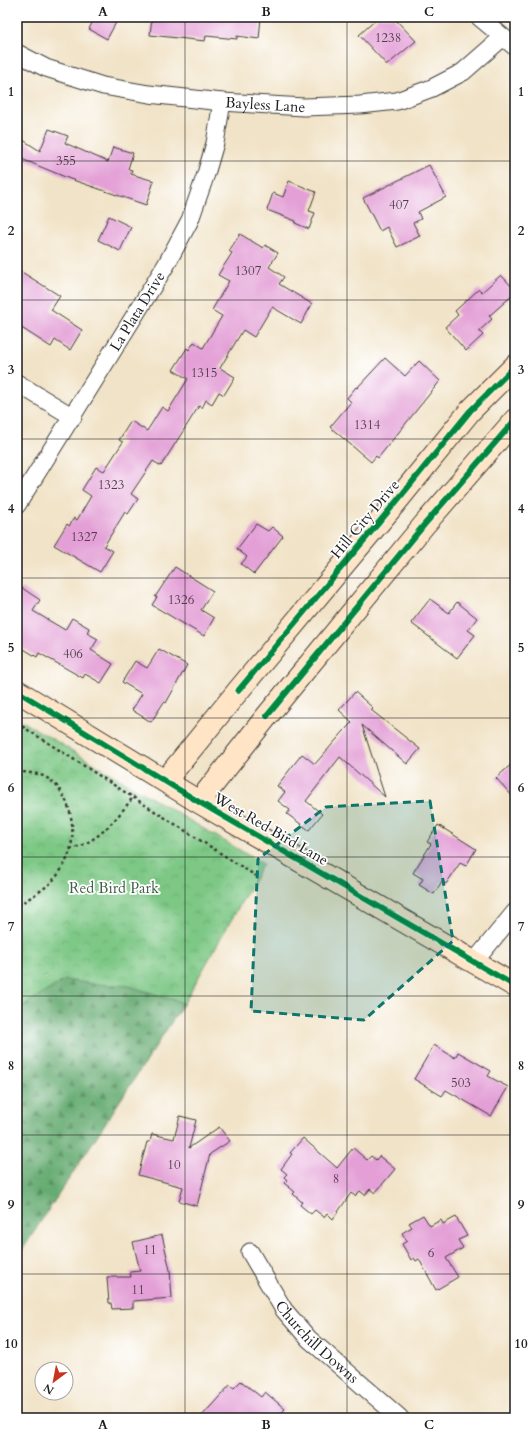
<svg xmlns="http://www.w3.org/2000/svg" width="532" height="1435" font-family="Cardo,serif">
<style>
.forest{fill:url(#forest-firs);stroke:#416447}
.park{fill:url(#park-crowns);stroke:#4c7250}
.building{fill:#e39fd6}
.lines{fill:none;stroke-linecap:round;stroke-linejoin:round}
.street-casing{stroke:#3c3a36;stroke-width:19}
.secondary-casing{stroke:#3c3a36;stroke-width:24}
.path{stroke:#3c3a36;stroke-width:2.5;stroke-dasharray:3 3;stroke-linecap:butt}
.street{stroke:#fff;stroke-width:17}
.secondary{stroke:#ffe4c6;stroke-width:22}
.cycleway-casing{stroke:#fff;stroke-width:8}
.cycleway{stroke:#00873e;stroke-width:6}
.marked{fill:#0f766e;fill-opacity:0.2;stroke:#0f766e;stroke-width:3;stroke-dasharray:8 5;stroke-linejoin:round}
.grid{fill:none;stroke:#1c1c1c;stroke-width:1;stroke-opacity:0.55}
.labels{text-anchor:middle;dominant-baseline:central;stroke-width:3.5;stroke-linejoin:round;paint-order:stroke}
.number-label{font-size:13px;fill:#4e3d4a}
.street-label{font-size:15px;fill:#1c1c1c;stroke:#fff}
.park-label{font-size:15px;fill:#436146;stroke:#fff}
.neatline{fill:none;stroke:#1c1c1c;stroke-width:1.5}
.grid-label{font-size:13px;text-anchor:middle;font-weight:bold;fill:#1c1c1c}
</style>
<defs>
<pattern id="forest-firs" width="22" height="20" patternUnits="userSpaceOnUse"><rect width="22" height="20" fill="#66ac72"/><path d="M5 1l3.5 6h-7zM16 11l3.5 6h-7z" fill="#538b5d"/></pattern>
<pattern id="park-crowns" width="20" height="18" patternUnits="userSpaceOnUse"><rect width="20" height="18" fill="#7dc885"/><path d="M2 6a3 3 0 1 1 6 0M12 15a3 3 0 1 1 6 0" fill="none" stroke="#6bab72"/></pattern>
</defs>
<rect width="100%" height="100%" fill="#fff"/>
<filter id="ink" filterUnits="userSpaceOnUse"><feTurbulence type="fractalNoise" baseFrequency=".025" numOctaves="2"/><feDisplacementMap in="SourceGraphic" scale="8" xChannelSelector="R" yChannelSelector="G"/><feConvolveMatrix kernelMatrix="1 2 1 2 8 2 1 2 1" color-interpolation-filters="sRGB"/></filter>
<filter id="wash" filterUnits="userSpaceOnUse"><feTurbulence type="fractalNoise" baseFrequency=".012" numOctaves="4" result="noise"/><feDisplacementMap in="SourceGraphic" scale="16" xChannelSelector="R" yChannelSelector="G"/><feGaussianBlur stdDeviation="0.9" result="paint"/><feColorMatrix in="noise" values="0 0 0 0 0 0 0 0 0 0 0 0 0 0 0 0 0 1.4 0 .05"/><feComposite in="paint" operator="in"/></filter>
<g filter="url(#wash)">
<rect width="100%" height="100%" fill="#f1e3c7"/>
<path class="forest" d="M 65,980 L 96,984 L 129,986 L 184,1003 L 17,1258 L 17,1009 Z"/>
<path class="park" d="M 17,718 L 263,864 L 184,1003 L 129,986 L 96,984 L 65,980 L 17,1009 Z"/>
<g id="blocks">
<path class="building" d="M 95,17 L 119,17 L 107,39 L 89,29 Z
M 152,17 L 261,17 L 259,39 L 237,36 L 237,39 L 206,36 L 205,41 L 150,35 Z
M 379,17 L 393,17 L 416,41 L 387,65 L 359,35 Z
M 49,129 L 68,136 L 65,143 L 108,162 L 113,147 L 133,153 L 128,169 L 132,170 L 131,174 L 154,181 L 146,205 L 70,179 L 17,157 L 17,136 L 40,151 Z
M 429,165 L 446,197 L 418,212 L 421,219 L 413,223 L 420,236 L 397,247 L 387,227 L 380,231 L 363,198 Z
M 289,181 L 316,192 L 309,211 L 315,213 L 309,229 L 295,223 L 296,221 L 267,210 L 273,193 L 283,197 Z
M 109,216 L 131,227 L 120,251 L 98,240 Z
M 240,234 L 263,248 L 265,245 L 278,253 L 269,267 L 284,277 L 279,284 L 312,304 L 301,324 L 272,307 L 254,337 L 243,330 L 220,368 L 235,377 L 224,395 L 219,392 L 212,404 L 206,400 L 202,408 L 199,406 L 161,466 L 153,461 L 131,494 L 138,499 L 128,514 L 125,512 L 104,546 L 113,551 L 100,572 L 54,545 L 67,524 L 69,526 L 74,518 L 77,520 L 91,496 L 82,490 L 96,467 L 104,471 L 123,442 L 119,440 L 131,421 L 147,431 L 162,407 L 168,411 L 188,379 L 173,370 L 187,348 L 189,350 L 194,342 L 203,348 L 222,316 L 212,310 L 229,281 L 218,275 L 232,253 L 229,251 Z
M 17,269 L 60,296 L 51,310 L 82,330 L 70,350 L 55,340 L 51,347 L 17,325 Z
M 501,275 L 515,290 L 515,293 L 489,316 L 492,319 L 479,331 L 483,335 L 466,351 L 445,327 L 458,315 L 455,311 L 479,289 L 482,292 Z
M 385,358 L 405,376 L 419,361 L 440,381 L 378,458 L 376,456 L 371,462 L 330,427 L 351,402 L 347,398 L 356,387 L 357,388 Z
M 256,524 L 268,531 L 272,527 L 283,536 L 254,574 L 241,564 L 247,557 L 237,549 Z
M 175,567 L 213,591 L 201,610 L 214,618 L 204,636 L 152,605 L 157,597 L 155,597 Z
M 22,588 L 40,600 L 33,611 L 65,630 L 72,618 L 89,628 L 87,633 L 98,639 L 91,650 L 113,664 L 101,683 L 85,674 L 83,678 L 39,653 L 37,657 L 17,645 L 17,596 Z
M 430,599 L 449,613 L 457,602 L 477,618 L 468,630 L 475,635 L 457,658 L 411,623 Z
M 159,649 L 187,665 L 166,703 L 164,702 L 151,722 L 132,710 L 142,694 L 122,682 L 135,661 L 147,668 Z
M 355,692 L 373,708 L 371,710 L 420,749 L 407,764 L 362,725 L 385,797 L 340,757 L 306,801 L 322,814 L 309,830 L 287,814 L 290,810 L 278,801 L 285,792 L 277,786 L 302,754 L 315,764 L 352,722 L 339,710 Z
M 515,761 L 515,799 L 496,778 Z
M 438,825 L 476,849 L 466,866 L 460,863 L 446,884 L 442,881 L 434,894 L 419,885 L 423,879 L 413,873 L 431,844 L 427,842 Z
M 434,1045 L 455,1058 L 458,1052 L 491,1071 L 488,1076 L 508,1087 L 491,1116 L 446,1090 L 442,1096 L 414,1079 Z
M 180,1116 L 196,1120 L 189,1148 L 219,1127 L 230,1141 L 210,1154 L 197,1206 L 179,1201 L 183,1187 L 138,1175 L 147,1142 L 150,1142 L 152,1134 L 174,1139 Z
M 303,1138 L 337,1168 L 353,1148 L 367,1160 L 371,1156 L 376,1160 L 379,1156 L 395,1169 L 375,1193 L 370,1189 L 365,1195 L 360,1191 L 355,1196 L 351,1193 L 333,1219 L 327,1213 L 324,1217 L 315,1210 L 311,1214 L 300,1205 L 302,1202 L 293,1194 L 295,1192 L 284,1183 L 287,1180 L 284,1177 L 287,1174 L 281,1169 L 292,1154 L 290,1153 Z
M 423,1215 L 430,1226 L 441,1220 L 443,1224 L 456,1217 L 467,1236 L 458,1240 L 463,1248 L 446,1258 L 458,1277 L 436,1290 L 419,1259 L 416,1261 L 414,1258 L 411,1260 L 402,1244 L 407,1241 L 402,1233 L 412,1227 L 409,1223 Z
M 162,1235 L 170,1270 L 172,1298 L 133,1301 L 133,1308 L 112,1309 L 111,1303 L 109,1303 L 107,1277 L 131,1277 L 130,1272 L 140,1271 L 133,1242 Z
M 241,1381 L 261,1397 L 265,1392 L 285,1409 L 277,1418 L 200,1418 L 230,1385 L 234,1388 Z"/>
</g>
</g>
<g filter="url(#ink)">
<use href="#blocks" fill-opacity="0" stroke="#3c3a36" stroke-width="1"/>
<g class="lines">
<defs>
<g id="street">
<path d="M 479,17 L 515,47"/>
<path id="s1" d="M 17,53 L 46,68 L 103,86 L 149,94 L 222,102 L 304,107 L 360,105 L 397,101 L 432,88 L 463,72 L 503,37"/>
<path d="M 17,383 L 73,417"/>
<path id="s2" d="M 17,505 L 166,265 L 190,220 L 206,174 L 215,143 L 222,102"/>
<path d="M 474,962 L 515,912"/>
<path id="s3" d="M 250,1252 L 284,1310 L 309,1339 L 400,1418"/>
</g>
<path id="secondary" d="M 17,691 L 199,802 L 515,986
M 165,781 L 238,691 L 396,502 L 470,411 L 515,366
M 199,802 L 267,716 L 424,525 L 515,420"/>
</defs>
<use href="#street" class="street-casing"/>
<use href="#secondary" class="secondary-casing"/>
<path class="path" d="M 17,723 L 256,876
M 17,772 C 26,772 39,773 47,778 C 72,793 79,836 66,861 C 63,867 59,874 54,879 C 49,887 26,900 17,906
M 70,849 C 98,843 117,818 134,796"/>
<use href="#street" class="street"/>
<use href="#secondary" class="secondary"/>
<defs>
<path id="cycleway" d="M 17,691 L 199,802 L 515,986
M 238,691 L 396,502 L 470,411 L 515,366
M 267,716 L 424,525 L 515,420"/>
</defs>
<use href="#cycleway" class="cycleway-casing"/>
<use href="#cycleway" class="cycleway"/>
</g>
</g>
<path class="marked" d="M 430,801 L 453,941 L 364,1020 L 251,1011 L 258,859 L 326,807 Z"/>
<path class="grid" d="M 185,17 L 185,1418M 347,17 L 347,1418M 17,161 L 515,161M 17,300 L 515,300M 17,439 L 515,439M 17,578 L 515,578M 17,718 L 515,718M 17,857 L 515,857M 17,996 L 515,996M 17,1135 L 515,1135M 17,1274 L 515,1274"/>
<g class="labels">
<g class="number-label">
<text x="388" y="38">1238</text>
<text x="66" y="161">355</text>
<text x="399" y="205">407</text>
<text x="248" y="271">1307</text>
<text x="204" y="373">1315</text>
<text x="367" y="425">1314</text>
<text x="111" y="485">1323</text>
<text x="84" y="537">1327</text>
<text x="181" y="600">1326</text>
<text x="73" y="654">406</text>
<text x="461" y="1083">503</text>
<text x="174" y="1165">10</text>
<text x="336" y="1179">8</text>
<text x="150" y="1250">11</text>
<text x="431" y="1253">6</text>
<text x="138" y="1290">11</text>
</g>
<g class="street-label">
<text stroke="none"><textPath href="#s1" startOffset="256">Bayless Lane</textPath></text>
<text stroke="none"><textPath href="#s2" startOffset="228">La Plata Drive</textPath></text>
<text transform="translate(365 519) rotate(-50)">Hill City Drive</text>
<text transform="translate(271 829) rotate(30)">West Red Bird Lane</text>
<text stroke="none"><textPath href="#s3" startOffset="113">Churchill Downs</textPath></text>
</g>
<g class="park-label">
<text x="114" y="888">Red Bird Park</text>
</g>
</g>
<rect width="532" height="1435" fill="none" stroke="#fff" stroke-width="44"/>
<g transform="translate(54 1381) rotate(212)"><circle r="19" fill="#ffffff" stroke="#a4a4a4"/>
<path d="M0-3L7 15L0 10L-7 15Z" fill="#c8321e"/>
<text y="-6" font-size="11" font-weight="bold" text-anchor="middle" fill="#1c1c1c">N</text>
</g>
<rect x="22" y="22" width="488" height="1391" class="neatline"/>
<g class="grid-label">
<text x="103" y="16">A</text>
<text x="266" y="16">B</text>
<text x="429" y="16">C</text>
<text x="11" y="96">1</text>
<text x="521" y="96">1</text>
<text x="11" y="235">2</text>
<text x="521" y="235">2</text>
<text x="11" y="374">3</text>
<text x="521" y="374">3</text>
<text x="11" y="513">4</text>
<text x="521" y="513">4</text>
<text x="11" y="652">5</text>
<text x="521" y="652">5</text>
<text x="11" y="792">6</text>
<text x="521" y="792">6</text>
<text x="11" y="931">7</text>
<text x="521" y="931">7</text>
<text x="11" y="1070">8</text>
<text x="521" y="1070">8</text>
<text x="11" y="1209">9</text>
<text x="521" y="1209">9</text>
<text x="11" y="1348">10</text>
<text x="521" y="1348">10</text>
<text x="103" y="1429">A</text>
<text x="266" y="1429">B</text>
<text x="429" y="1429">C</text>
</g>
</svg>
